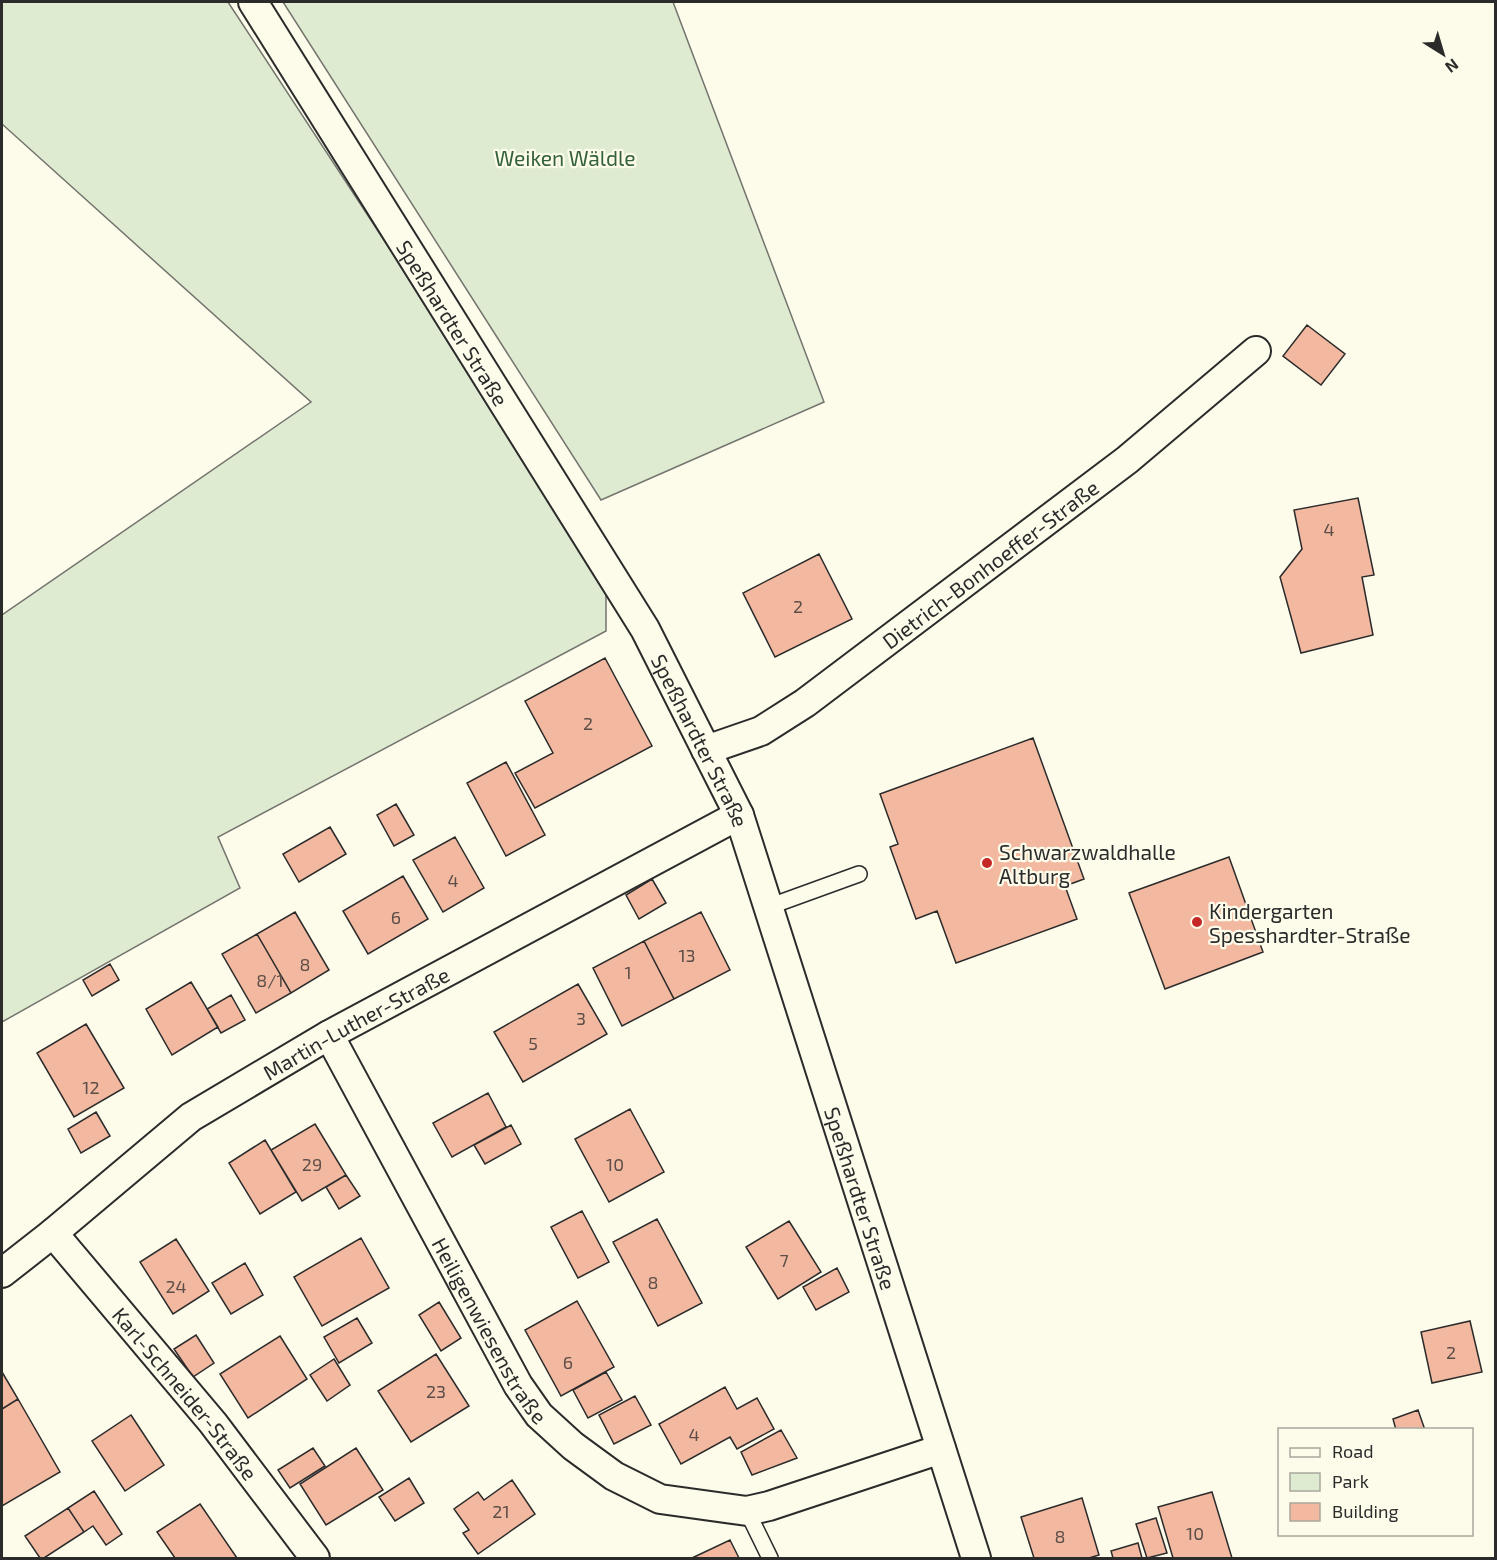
<svg xmlns="http://www.w3.org/2000/svg" width="1497" height="1560" font-family="'Exo 2',sans-serif">
<style>
.green{fill:#deebd1;stroke:#74746e;stroke-width:1.5}
.building{fill:#f2b8a0;stroke:#2b2b2b;stroke-width:1.5}
.lines{fill:none;stroke-linecap:round;stroke-linejoin:round}
.service-casing{stroke:#2b2b2b;stroke-width:18}
.minor-casing{stroke:#2b2b2b;stroke-width:32}
.service{stroke:#fdfbea;stroke-width:15}
.minor{stroke:#fdfbea;stroke-width:28}
.poi-dot{fill:#c62828;stroke:#fdfbea;stroke-width:2}
.labels{text-anchor:middle;dominant-baseline:central;stroke-width:4.5;stroke-linejoin:round;paint-order:stroke}
.number-label{font-size:18px;fill:#5d4e48}
.park-label{font-size:21px;fill:#34623c;stroke:#fdfbea}
.street-label{font-size:21px;fill:#2b2b2b;stroke:#fdfbea}
.poi-label{font-size:21px;fill:#2b2b2b;stroke:#fdfbea;text-anchor:start}
</style>
<rect width="100%" height="100%" fill="#fdfbea"/>
<path class="green" d="M 2,2 L 228,2 L 606,579 L 606,631 L 218,837 L 240,888 L 2,1022 L 2,615 L 311,402 L 2,124 Z
M 283,2 L 673,2 L 824,402 L 601,500 Z"/>
<path class="building" d="M 1307,325 L 1345,354 L 1321,385 L 1283,356 Z
M 1358,498 L 1374,575 L 1362,577 L 1373,635 L 1301,653 L 1280,577 L 1302,549 L 1294,510 Z
M 819,554 L 852,619 L 775,657 L 743,593 Z
M 605,658 L 652,746 L 535,808 L 515,773 L 553,753 L 525,701 Z
M 1033,738 L 1084,879 L 1065,886 L 1077,919 L 956,963 L 937,911 L 916,919 L 890,847 L 898,844 L 880,794 Z
M 506,762 L 545,835 L 506,856 L 467,783 Z
M 396,804 L 414,835 L 394,846 L 377,815 Z
M 330,827 L 346,854 L 299,882 L 283,854 Z
M 455,837 L 484,888 L 443,912 L 413,860 Z
M 1229,857 L 1263,952 L 1165,989 L 1129,893 Z
M 403,876 L 428,919 L 368,954 L 343,911 Z
M 652,879 L 666,903 L 639,919 L 626,895 Z
M 295,912 L 329,970 L 291,993 L 257,934 Z
M 701,912 L 730,970 L 674,999 L 644,941 Z
M 257,934 L 291,993 L 256,1013 L 222,954 Z
M 644,941 L 674,999 L 622,1026 L 593,968 Z
M 110,964 L 119,980 L 92,996 L 83,980 Z
M 191,982 L 218,1027 L 172,1055 L 146,1009 Z
M 578,984 L 607,1034 L 523,1082 L 494,1032 Z
M 231,995 L 245,1020 L 221,1033 L 207,1009 Z
M 86,1024 L 124,1088 L 74,1117 L 37,1053 Z
M 488,1093 L 506,1127 L 452,1157 L 433,1123 Z
M 630,1109 L 664,1172 L 609,1202 L 575,1139 Z
M 96,1112 L 110,1136 L 81,1153 L 68,1129 Z
M 315,1124 L 346,1175 L 302,1201 L 271,1150 Z
M 511,1125 L 521,1144 L 485,1164 L 474,1145 Z
M 265,1140 L 296,1192 L 260,1214 L 229,1163 Z
M 346,1175 L 360,1196 L 339,1209 L 326,1187 Z
M 582,1211 L 609,1262 L 578,1278 L 551,1227 Z
M 657,1219 L 702,1303 L 658,1326 L 613,1242 Z
M 789,1221 L 821,1272 L 778,1299 L 746,1247 Z
M 361,1238 L 389,1288 L 322,1326 L 294,1277 Z
M 176,1239 L 209,1291 L 173,1314 L 140,1262 Z
M 245,1263 L 263,1295 L 231,1314 L 212,1283 Z
M 837,1268 L 849,1292 L 816,1310 L 803,1287 Z
M 577,1301 L 614,1367 L 561,1396 L 525,1330 Z
M 439,1302 L 461,1338 L 441,1351 L 419,1315 Z
M 357,1318 L 372,1343 L 339,1363 L 324,1337 Z
M 1470,1321 L 1482,1372 L 1432,1383 L 1421,1332 Z
M 196,1335 L 214,1363 L 193,1377 L 174,1349 Z
M 280,1336 L 307,1379 L 248,1418 L 220,1374 Z
M 436,1354 L 469,1406 L 411,1442 L 378,1391 Z
M 334,1359 L 350,1385 L 327,1401 L 310,1375 Z
M 2,1372 L 18,1399 L 2,1409 Z
M 606,1372 L 622,1400 L 588,1418 L 573,1390 Z
M 725,1387 L 737,1409 L 757,1398 L 774,1429 L 737,1449 L 730,1437 L 681,1464 L 659,1424 Z
M 635,1396 L 651,1425 L 614,1444 L 599,1415 Z
M 18,1399 L 60,1472 L 2,1506 L 2,1409 Z
M 1418,1410 L 1425,1430 L 1396,1430 L 1393,1419 Z
M 131,1415 L 164,1465 L 125,1491 L 92,1441 Z
M 781,1430 L 797,1458 L 752,1475 L 741,1452 Z
M 313,1448 L 325,1466 L 290,1488 L 278,1470 Z
M 356,1448 L 383,1490 L 326,1525 L 300,1484 Z
M 409,1478 L 424,1503 L 395,1521 L 379,1497 Z
M 512,1480 L 535,1514 L 478,1554 L 463,1533 L 469,1530 L 454,1509 L 478,1492 L 484,1500 Z
M 94,1491 L 122,1534 L 106,1545 L 93,1526 L 84,1532 L 68,1508 Z
M 1212,1492 L 1232,1558 L 1173,1558 L 1158,1507 Z
M 1082,1498 L 1099,1555 L 1089,1558 L 1034,1558 L 1021,1517 Z
M 200,1504 L 237,1558 L 175,1558 L 157,1532 Z
M 68,1508 L 84,1532 L 44,1558 L 40,1558 L 25,1536 Z
M 1156,1518 L 1167,1553 L 1147,1558 L 1136,1524 Z
M 730,1540 L 739,1558 L 692,1558 Z
M 1138,1543 L 1142,1558 L 1113,1558 L 1111,1551 Z"/>
<g class="lines">
<defs>
<path id="service" d="M 768,907 L 859,874
M 747,1511 L 770,1558"/>
<g id="minor">
<path id="s1" d="M 253,2 L 645,629 L 739,815 L 976,1558"/>
<path id="s2" d="M 706,750 L 761,731 L 805,703 L 1127,460 L 1256,351"/>
<path id="s3" d="M 329,1035 L 518,1385 L 539,1415 L 573,1446 L 614,1476 L 660,1499 L 747,1511 L 769,1506 L 941,1449"/>
<path id="s4" d="M 53,1233 L 213,1423 L 315,1558"/>
<path id="s5" d="M 2,1273 L 53,1233 L 191,1117 L 329,1035 L 739,815"/>
</g>
</defs>
<use href="#service" class="service-casing"/>
<use href="#minor" class="minor-casing"/>
<use href="#service" class="service"/>
<use href="#minor" class="minor"/>
</g>
<g class="poi-dot">
<circle cx="987" cy="863" r="6"/>
<circle cx="1197" cy="922" r="6"/>
</g>
<g class="labels">
<g class="number-label">
<text x="1329" y="529">4</text>
<text x="798" y="606">2</text>
<text x="588" y="723">2</text>
<text x="453" y="880">4</text>
<text x="396" y="917">6</text>
<text x="687" y="955">13</text>
<text x="305" y="964">8</text>
<text x="628" y="972">1</text>
<text x="270" y="980">8/1</text>
<text x="581" y="1018">3</text>
<text x="533" y="1043">5</text>
<text x="91" y="1087">12</text>
<text x="312" y="1164">29</text>
<text x="615" y="1164">10</text>
<text x="784" y="1260">7</text>
<text x="653" y="1282">8</text>
<text x="176" y="1286">24</text>
<text x="1451" y="1352">2</text>
<text x="568" y="1362">6</text>
<text x="436" y="1391">23</text>
<text x="694" y="1434">4</text>
<text x="501" y="1511">21</text>
<text x="1195" y="1533">10</text>
<text x="1060" y="1536">8</text>
</g>
<g class="park-label">
<text x="565" y="157">Weiken Wäldle</text>
</g>
<g class="street-label">
<text stroke="none"><textPath href="#s1" startOffset="378">Speßhardter Straße</textPath></text>
<text stroke="none"><textPath href="#s2" startOffset="342">Dietrich-Bonhoeffer-Straße</textPath></text>
<text stroke="none"><textPath href="#s1" startOffset="864">Speßhardter Straße</textPath></text>
<text stroke="none"><textPath href="#s5" startOffset="435">Martin-Luther-Straße</textPath></text>
<text stroke="none"><textPath href="#s1" startOffset="1350">Speßhardter Straße</textPath></text>
<text stroke="none"><textPath href="#s3" startOffset="336">Heiligenwiesenstraße</textPath></text>
<text stroke="none"><textPath href="#s4" startOffset="208">Karl-Schneider-Straße</textPath></text>
</g>
<g class="poi-label">
<text x="999" y="851">Schwarzwaldhalle<tspan x="999" dy="24">Altburg</tspan></text>
<text x="1209" y="910">Kindergarten<tspan x="1209" dy="24">Spesshardter-Straße</tspan></text>
</g>
</g>
<rect width="1497" height="1560" fill="none" stroke="#2b2b2b" stroke-width="6"/>
<rect x="1278" y="1428" width="195" height="108" fill="#fdfbea" stroke="#a9a89e" stroke-width="1.5"/>
<rect x="1290" y="1448" width="30" height="9" fill="#fdfbea" stroke="#a9a89e" stroke-width="1.5"/>
<text x="1332" y="1458" font-size="18" fill="#2b2b2b">Road</text>
<rect x="1290" y="1473" width="30" height="18" fill="#deebd1" stroke="#a9a89e" stroke-width="1.5"/>
<text x="1332" y="1488" font-size="18" fill="#2b2b2b">Park</text>
<rect x="1290" y="1503" width="30" height="18" fill="#f2b8a0" stroke="#a9a89e" stroke-width="1.5"/>
<text x="1332" y="1518" font-size="18" fill="#2b2b2b">Building</text>
<g transform="translate(1443 54) rotate(143)" stroke="#fdfbea" stroke-width="4.5" paint-order="stroke">
<path d="M0-4.5L10 22L0 15L-10 22Z" fill="#2b2b2b"/>
<text y="-9" font-size="16" font-weight="bold" text-anchor="middle" fill="#2b2b2b">N</text>
</g>
</svg>
